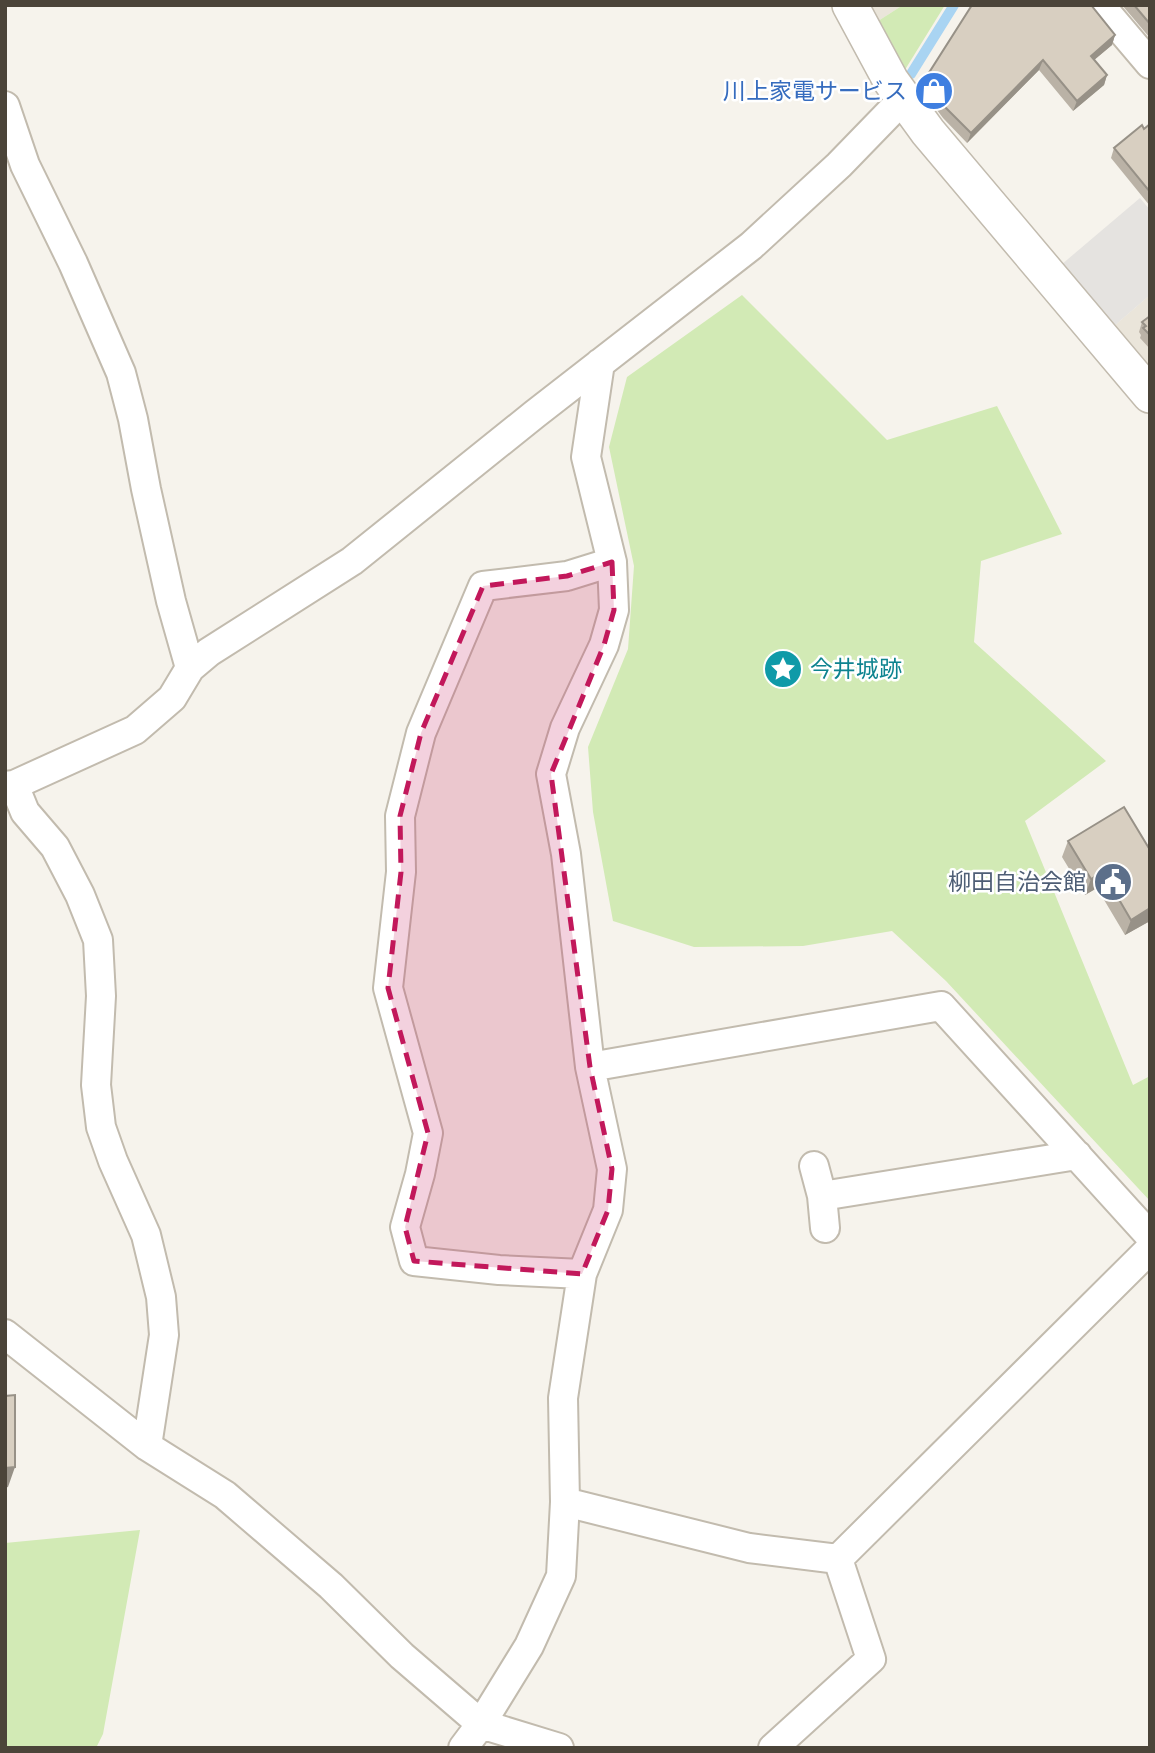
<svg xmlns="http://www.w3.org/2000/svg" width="1155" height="1753" font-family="'Asap Condensed','Noto Sans JP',sans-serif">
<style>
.residential{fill:#eae5da}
.green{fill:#d2eab5}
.parking{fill:#e5e3e0}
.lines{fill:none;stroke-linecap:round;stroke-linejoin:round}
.stream{stroke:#a9d4f2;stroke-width:10}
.minor-casing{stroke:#c2bbae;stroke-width:32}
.tertiary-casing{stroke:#c2bbae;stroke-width:38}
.minor{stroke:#fff;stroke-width:28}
.tertiary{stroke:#fff;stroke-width:35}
.wall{fill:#bab2a6}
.shaded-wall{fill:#979187}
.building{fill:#d8cfc1;stroke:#979187;stroke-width:2}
.marked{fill:#c2185b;fill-opacity:0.2;stroke:#c2185b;stroke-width:5;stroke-dasharray:14 9;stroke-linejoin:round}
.labels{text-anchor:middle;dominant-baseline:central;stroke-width:5;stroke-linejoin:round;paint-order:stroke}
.shop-label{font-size:23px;fill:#366cbe;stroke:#fff;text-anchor:end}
.culture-label{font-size:23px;fill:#0d838f;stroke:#fff;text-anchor:start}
.service-label{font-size:23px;fill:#4e5e75;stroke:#fff;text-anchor:end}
</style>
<rect width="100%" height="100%" fill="#f6f3ec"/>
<path class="residential" d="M 866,5 L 903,5 L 875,23 Z
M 1150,295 L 1150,368 L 1114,326 Z"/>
<path class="green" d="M 903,5 L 945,5 L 903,73 L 875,23 Z
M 742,295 L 887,440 L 997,406 L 1062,534 L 981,561 L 974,642 L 1106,761 L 1025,821 L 1133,1085 L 1150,1076 L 1150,1201 L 946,981 L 892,931 L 803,946 L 694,947 L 613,921 L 593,812 L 588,747 L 628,649 L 634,566 L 609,447 L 627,377 Z
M 140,1530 L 103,1734 L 96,1748 L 5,1748 L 5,1543 Z"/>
<path class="parking" d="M 1140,198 L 1150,210 L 1150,295 L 1114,326 L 1061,265 Z"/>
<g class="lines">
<path class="stream" d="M 911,74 L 954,5"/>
<defs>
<path id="minor" d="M 1100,5 L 1150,64
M 5,106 L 25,165 L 73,263 L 121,373 L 133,419 L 146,489 L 171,601 L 190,668
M 14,785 L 25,812 L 55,847 L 80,895 L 98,940 L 101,996 L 96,1085 L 101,1127 L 113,1161 L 146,1235 L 161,1297 L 164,1335 L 147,1446
M 5,786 L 14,785 L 135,730 L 172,698 L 190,668 L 209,652 L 352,561 L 535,414 L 751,246 L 839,165 L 903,99
M 590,1067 L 941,1006 L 1150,1236
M 814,1166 L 822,1196 L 825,1228
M 822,1196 L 1077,1155
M 582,1274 L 499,1270 L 414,1261 L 405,1227 L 420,1174 L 428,1133 L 388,988 L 401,872 L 400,816 L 421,733 L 483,586 L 567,576 L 612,562
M 5,1334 L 147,1446 L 225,1495 L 331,1586 L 402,1656 L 481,1724 L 559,1748
M 565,1502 L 749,1548 L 838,1559 L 1150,1249
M 463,1748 L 481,1724 L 529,1646 L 561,1576 L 565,1502 L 563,1398 L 582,1274 L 608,1210 L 612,1169 L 590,1067 L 566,854 L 551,774 L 565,728 L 604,645 L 614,610 L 612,562 L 586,457 L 600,363
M 773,1748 L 871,1659 L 838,1559"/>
<path id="tertiary" d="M 850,5 L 891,81 L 928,132 L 1150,395"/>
</defs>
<use href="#minor" class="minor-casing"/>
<use href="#tertiary" class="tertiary-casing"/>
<use href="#minor" class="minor"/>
<use href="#tertiary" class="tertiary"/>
</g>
<path class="wall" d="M 1122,5 L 1150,5 L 1150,38 Z
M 1115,35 L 1112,45 L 1094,60 L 1107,75 L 1104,85 L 1073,111 L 1039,70 L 967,143 L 943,118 L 934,106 L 934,103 L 922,89 L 925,79 Z
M 1150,124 L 1150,206 L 1111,158 L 1114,148 Z
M 1150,316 L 1150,349 L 1140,338 L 1141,335 L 1139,332 L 1142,322 Z
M 1068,841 L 1150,850 L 1150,921 L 1125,935 L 1097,888 L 1085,895 L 1062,857 Z"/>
<path class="shaded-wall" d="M 1115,35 L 1112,45 L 1087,66 L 1091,56 Z
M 1043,60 L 1039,70 L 967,143 L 971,133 Z
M 1107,75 L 1104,85 L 1073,111 L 1077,101 Z
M 1103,872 L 1097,888 L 1085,895 L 1091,879 Z
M 1150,908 L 1150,921 L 1125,935 L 1131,920 Z
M 15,1467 L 8,1487 L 5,1488 L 5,1468 Z"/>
<path class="building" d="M 972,5 L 1091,5 L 1115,35 L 1091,56 L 1107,75 L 1077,101 L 1043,60 L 971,133 L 946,108 L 937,96 L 939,94 L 925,79 Z
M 1134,5 L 1150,5 L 1150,24 Z
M 1150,124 L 1150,192 L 1114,148 L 1142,125 L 1144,129 Z
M 1150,316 L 1150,335 L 1143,328 L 1146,326 L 1142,322 Z
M 1124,807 L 1150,850 L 1150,908 L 1131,920 L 1103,872 L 1091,879 L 1068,841 Z
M 15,1395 L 15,1467 L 5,1468 L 5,1396 Z"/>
<path class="marked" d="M 612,562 L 614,610 L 604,645 L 551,774 L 590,1067 L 612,1169 L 608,1210 L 582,1274 L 414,1261 L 405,1227 L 428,1133 L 388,988 L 401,872 L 400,816 L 421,733 L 483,586 L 567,576 Z"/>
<defs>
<symbol id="shop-disc" viewBox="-11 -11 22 22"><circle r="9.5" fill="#3f7fe0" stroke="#fff"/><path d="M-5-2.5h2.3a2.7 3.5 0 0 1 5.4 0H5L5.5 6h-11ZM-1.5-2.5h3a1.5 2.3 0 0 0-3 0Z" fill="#fff"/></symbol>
<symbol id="sight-disc" viewBox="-11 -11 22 22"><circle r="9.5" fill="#0f9aa8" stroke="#fff"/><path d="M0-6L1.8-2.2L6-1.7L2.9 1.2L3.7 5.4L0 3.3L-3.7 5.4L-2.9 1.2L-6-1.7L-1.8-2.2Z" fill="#fff"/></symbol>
<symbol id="civic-disc" viewBox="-11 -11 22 22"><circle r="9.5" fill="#5c6f8a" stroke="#fff"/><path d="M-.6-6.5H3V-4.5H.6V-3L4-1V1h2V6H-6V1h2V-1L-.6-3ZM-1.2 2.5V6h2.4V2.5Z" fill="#fff"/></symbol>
</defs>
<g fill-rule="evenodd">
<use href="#shop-disc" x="912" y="69" width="44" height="44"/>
<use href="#sight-disc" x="761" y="647" width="44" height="44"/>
<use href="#civic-disc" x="1091" y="860" width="44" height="44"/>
</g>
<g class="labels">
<g class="shop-label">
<text x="907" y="91">川上家電サービス</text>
</g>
<g class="culture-label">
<text x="810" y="669">今井城跡</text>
</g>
<g class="service-label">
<text x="1086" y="882">柳田自治会館</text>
</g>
</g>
<rect width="1155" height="1753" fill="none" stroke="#4b4439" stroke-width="14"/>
</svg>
